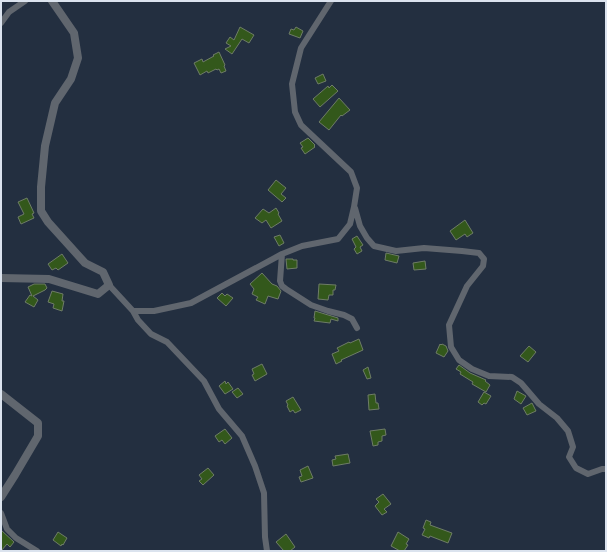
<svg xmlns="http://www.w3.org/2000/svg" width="607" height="552" font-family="Jost,sans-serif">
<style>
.building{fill:#33581b;stroke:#6e7c67}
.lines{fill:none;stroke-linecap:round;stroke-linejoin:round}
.minor{stroke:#60666e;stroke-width:6}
.tertiary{stroke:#60666e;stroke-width:8}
</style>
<rect width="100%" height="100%" fill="#232f40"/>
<path class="building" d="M 240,27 L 254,35 L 249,43 L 242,39 L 232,54 L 225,49 L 231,46 L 226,43 L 230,37 L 234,40 Z
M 296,27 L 303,31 L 300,38 L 289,34 L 291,29 L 294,30 Z
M 219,52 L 225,65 L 224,66 L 226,71 L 221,73 L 219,69 L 217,70 L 216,69 L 208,73 L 207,71 L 200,75 L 194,63 L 202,59 L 203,62 L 214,56 L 213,55 Z
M 323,74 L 326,81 L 318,84 L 315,78 Z
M 332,85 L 338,91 L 320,107 L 313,99 L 328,86 L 329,88 Z
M 339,98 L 350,110 L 342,116 L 341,115 L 329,130 L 319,122 Z
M 308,138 L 315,145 L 314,146 L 315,147 L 305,154 L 301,148 L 303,147 L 300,143 Z
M 276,180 L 286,188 L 281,194 L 286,198 L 282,202 L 268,190 Z
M 27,198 L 34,213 L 32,214 L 34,218 L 21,224 L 18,217 L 24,214 L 18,202 Z
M 276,208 L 279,213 L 278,214 L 282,221 L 271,228 L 266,220 L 262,223 L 255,218 L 263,209 L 269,213 Z
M 465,220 L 473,233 L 467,237 L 465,234 L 456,240 L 450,231 Z
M 280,235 L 284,243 L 279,246 L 274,237 Z
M 357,236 L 363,245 L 360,247 L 362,251 L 357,254 L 354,249 L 356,247 L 352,239 Z
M 386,253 L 399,256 L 397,263 L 385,260 Z
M 62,254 L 68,263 L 58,270 L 56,268 L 52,270 L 48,264 Z
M 286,259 L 293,259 L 293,260 L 297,260 L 297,268 L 287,269 Z
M 425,261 L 426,269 L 414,270 L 413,263 Z
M 262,273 L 272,284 L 277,286 L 281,291 L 278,299 L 268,296 L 265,304 L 256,300 L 258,297 L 252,294 L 254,289 L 250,284 Z
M 34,284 L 45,284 L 47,288 L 45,290 L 33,296 L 38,300 L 34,307 L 25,302 L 30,295 L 32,296 L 28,287 Z
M 319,284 L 336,285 L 335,290 L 333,290 L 333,295 L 329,295 L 328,300 L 318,299 Z
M 52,291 L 63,294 L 62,301 L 64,301 L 62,311 L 53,308 L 54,304 L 48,302 Z
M 222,293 L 225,296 L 227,294 L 233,298 L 226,306 L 217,298 Z
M 315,311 L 338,318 L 338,321 L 331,319 L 330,323 L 314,321 L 315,318 L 314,318 Z
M 359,339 L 363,350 L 341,360 L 342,361 L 336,364 L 332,354 L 339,351 L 337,348 L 349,342 L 350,343 Z
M 440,344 L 441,345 L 442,344 L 446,346 L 448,351 L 444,357 L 436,353 Z
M 529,346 L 536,352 L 528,362 L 520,356 Z
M 262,364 L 267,374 L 255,381 L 252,375 L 254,374 L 252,369 Z
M 459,365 L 470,373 L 486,380 L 485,381 L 490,385 L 486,392 L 472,384 L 473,382 L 460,374 L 461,372 L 456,369 Z
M 368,367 L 371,378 L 367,379 L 363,370 Z
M 225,381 L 226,384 L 228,382 L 233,389 L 225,394 L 219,386 Z
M 238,388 L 243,394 L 237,398 L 232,392 Z
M 517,391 L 526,396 L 521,404 L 514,399 Z
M 484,392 L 491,396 L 486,404 L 484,403 L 482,405 L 478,402 Z
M 375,394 L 376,403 L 378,403 L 379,409 L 369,410 L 368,395 Z
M 293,397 L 301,410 L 295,413 L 293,410 L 290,412 L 287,406 L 288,405 L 286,401 Z
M 532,403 L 536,411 L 527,415 L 523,408 Z
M 225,429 L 232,438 L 225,444 L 222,440 L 219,442 L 215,436 Z
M 385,429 L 386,435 L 382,436 L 382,441 L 378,442 L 378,445 L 373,446 L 370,431 Z
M 348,454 L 350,463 L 333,466 L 332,460 L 336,459 L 335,456 Z
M 308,466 L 313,478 L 301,482 L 299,477 L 302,476 L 300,470 Z
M 208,468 L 214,475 L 203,485 L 199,481 L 202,479 L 199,475 Z
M 383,494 L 391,504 L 384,509 L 387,512 L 382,515 L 375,506 L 379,502 L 376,499 Z
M 426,520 L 431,522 L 430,525 L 452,533 L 448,543 L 430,536 L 429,538 L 422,535 L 425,529 L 423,528 Z
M 1,530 L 14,542 L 10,547 L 7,544 L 1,551 Z
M 58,532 L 67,538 L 63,545 L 62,544 L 61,546 L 53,540 Z
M 398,532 L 409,539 L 406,544 L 408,545 L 404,551 L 400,551 L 391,546 Z
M 286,534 L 295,547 L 290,551 L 284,551 L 276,542 Z"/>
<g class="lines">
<path class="minor" d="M 1,23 L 9,12 L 25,1
M 355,208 L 360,226 L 367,238 L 374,246 L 396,251 L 424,248 L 462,251 L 479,253 L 484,259 L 483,266 L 467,286 L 449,325 L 451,347 L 459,360 L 472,369 L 489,376 L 512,377 L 521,383 L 539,404 L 557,418 L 568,431 L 573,447 L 569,457 L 576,468 L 588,474 L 602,469 L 606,469
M 282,254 L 280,281 L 282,286 L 286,289 L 311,305 L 328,311 L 344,315 L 352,319 L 357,328
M 109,285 L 133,311 L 138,320 L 151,334 L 167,342 L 204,381 L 219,409 L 242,436 L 255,466 L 264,493 L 265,537 L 267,551
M 133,311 L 154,311 L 191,303 L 282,254 L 302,246 L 338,239 L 350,224 L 354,207 L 357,188 L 351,172 L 301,125 L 295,112 L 292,84 L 301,48 L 331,1
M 1,513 L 7,529 L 16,538 L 37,551"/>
<path class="tertiary" d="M 1,278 L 49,279 L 98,294 L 109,285 L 103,272 L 85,263 L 48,222 L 41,211 L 41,187 L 45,146 L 55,103 L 71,79 L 78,58 L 74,33 L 52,1
M 1,394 L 38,423 L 38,436 L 15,475 L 1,497"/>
</g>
<rect width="607" height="552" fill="none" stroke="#dbe3ee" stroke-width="4"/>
</svg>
